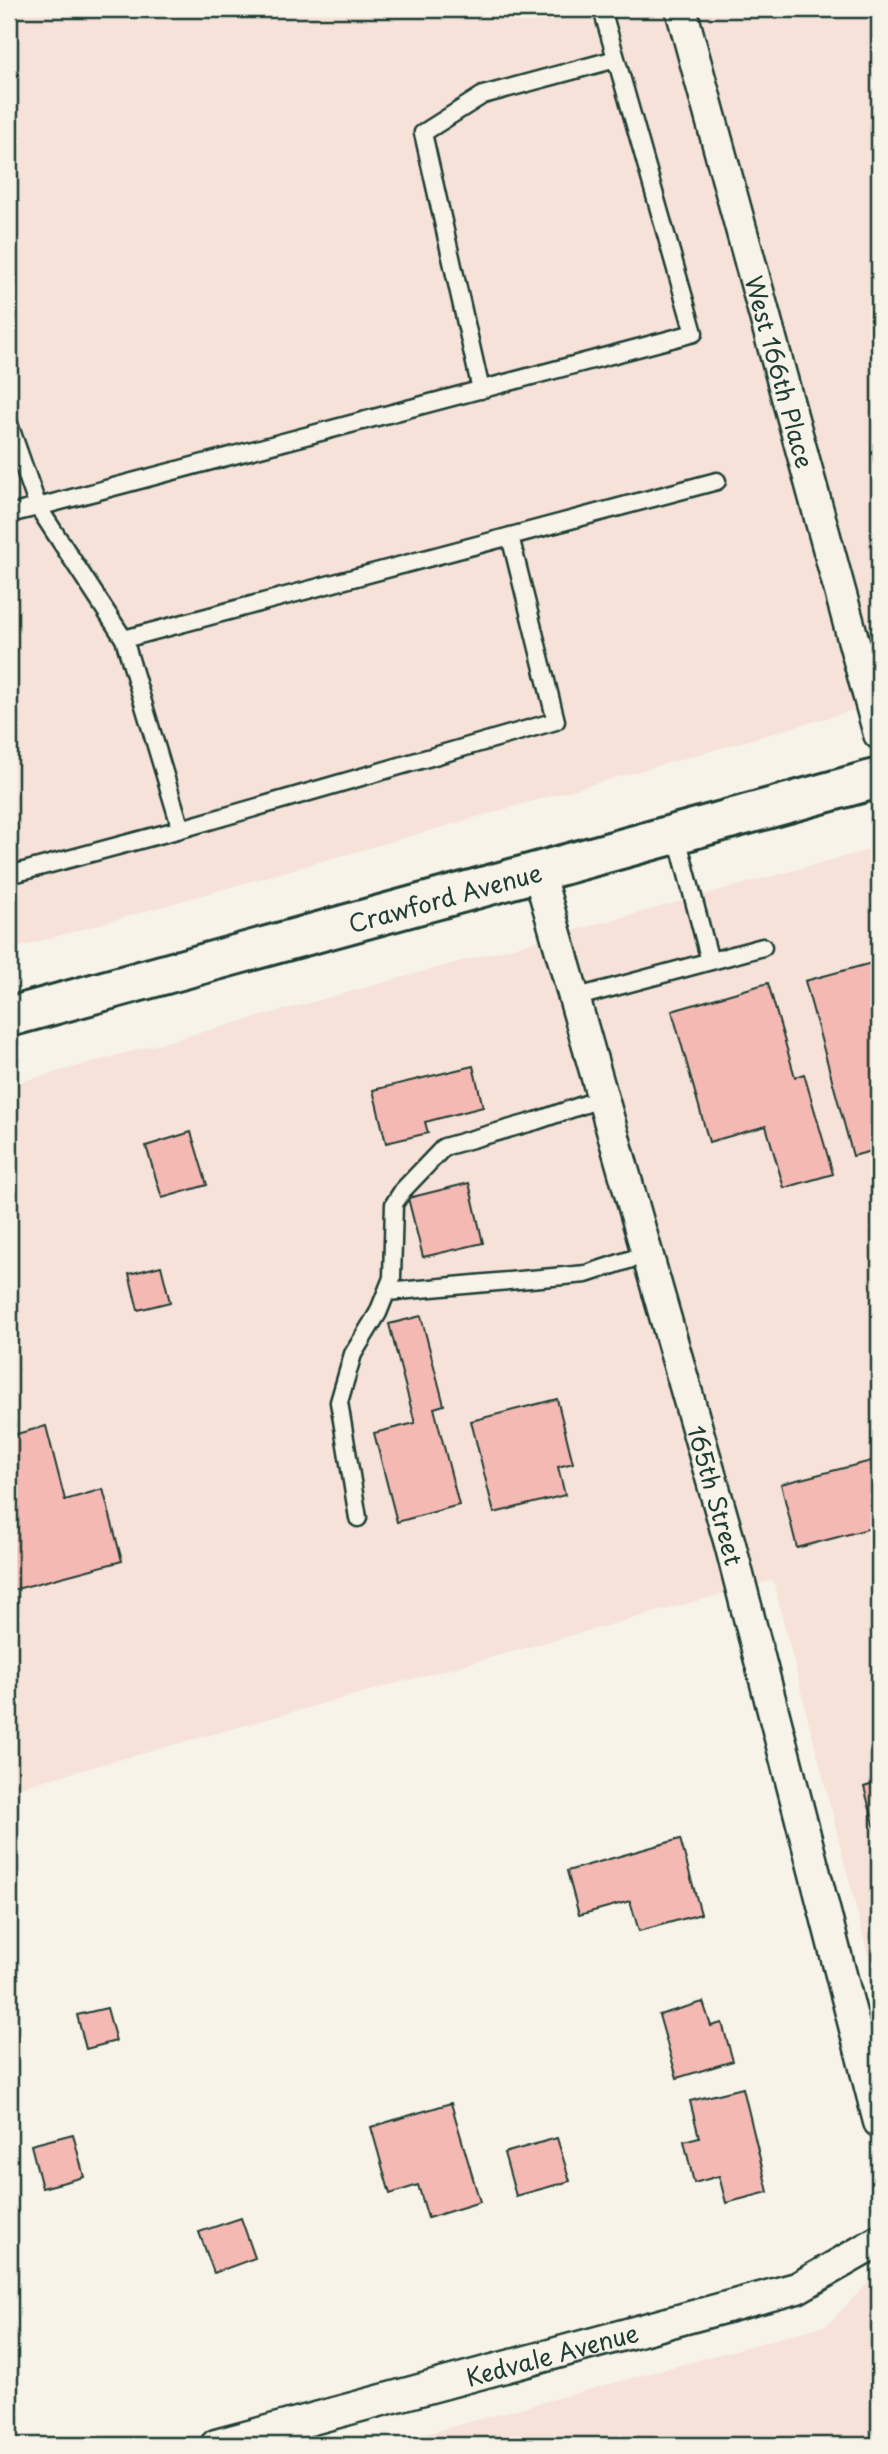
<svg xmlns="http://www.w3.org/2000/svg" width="888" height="2454" font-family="'Playpen Sans',sans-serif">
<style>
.built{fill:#f6e2d8}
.building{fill:#f5b9b3;stroke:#1f3d34;stroke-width:2}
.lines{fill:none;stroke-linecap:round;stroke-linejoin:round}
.service-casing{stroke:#1f3d34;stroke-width:21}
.minor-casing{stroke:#1f3d34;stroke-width:35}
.secondary-casing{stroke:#1f3d34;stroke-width:44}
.service{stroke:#f7f3e8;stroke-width:16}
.minor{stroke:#f7f3e8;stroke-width:30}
.secondary{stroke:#f7f3e8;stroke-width:38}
.labels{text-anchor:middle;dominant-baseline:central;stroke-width:5;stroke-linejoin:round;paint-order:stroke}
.street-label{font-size:24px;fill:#1f3d34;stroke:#f7f3e8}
</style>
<rect width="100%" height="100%" fill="#f7f3e8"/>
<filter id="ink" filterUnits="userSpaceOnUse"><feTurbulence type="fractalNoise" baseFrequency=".0143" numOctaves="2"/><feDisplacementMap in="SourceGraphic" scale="14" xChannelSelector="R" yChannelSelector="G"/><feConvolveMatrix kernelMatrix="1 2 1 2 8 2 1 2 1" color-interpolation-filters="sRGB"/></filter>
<g filter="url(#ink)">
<path class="built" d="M 9,9 L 879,9 L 879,703 L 9,950 Z
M 879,847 L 879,1998 L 773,1580 L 9,1790 L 9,1085 Z
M 879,2272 L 879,2445 L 401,2445 L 400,2441 L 827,2325 Z"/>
<path class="building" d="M 879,961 L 879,1149 L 853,1156 L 805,981 Z
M 768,983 L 795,1077 L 804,1074 L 833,1174 L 784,1188 L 766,1126 L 709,1142 L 672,1011 Z
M 473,1066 L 483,1107 L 425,1122 L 428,1133 L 386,1143 L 373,1090 Z
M 191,1132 L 207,1185 L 162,1198 L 146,1146 Z
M 469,1183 L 483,1243 L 423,1257 L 408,1198 Z
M 161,1266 L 170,1302 L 138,1310 L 129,1274 Z
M 421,1316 L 444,1405 L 434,1408 L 459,1505 L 397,1522 L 374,1433 L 415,1423 L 389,1324 Z
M 557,1399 L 573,1463 L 558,1467 L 565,1495 L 494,1513 L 471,1421 Z
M 46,1426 L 65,1500 L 103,1489 L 122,1561 L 9,1591 L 9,1436 Z
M 879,1459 L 879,1526 L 797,1548 L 781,1484 Z
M 879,1782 L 879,1843 L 864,1787 Z
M 680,1839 L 701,1914 L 639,1931 L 630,1901 L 579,1915 L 567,1871 Z
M 703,2002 L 711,2026 L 722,2023 L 733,2061 L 677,2078 L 659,2015 Z
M 107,2008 L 116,2041 L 86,2049 L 77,2015 Z
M 743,2088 L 768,2192 L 726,2203 L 719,2176 L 694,2183 L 684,2141 L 699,2137 L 690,2101 Z
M 451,2103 L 480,2202 L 428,2218 L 418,2185 L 390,2194 L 371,2127 Z
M 73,2134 L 84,2177 L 42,2188 L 31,2145 Z
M 557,2138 L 570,2181 L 516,2196 L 504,2153 Z
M 241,2218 L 255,2258 L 214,2273 L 199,2232 Z"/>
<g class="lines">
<defs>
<path id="service" d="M 481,390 L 423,133 L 483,95 L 616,59
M 9,424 L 38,507 L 9,514
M 124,639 L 38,507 L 694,333 L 602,9
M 181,829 L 124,639 L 717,481
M 676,833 L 710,961
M 9,875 L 181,829 L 556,721 L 510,536
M 574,998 L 763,947
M 387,1292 L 586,1274 L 647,1254
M 358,1518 L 339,1402 L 353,1354 L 378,1313 L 392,1278 L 394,1204 L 403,1190 L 444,1147 L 536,1121 L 603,1098"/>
<g id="minor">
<path id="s1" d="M 681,9 L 879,734"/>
<path id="s2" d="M 538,871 L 730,1544 L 879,2122"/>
<path id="s3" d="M 216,2445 L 797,2288 L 879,2241"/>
</g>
<g id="secondary">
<path id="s4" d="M 9,1017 L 879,778"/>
</g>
</defs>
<use href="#service" class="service-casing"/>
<use href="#minor" class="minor-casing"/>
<use href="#secondary" class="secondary-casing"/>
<use href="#service" class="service"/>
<use href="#minor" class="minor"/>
<use href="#secondary" class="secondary"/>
</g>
</g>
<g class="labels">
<g class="street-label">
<text stroke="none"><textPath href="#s1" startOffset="376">West 166th Place</textPath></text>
<text stroke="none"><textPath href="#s4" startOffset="452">Crawford Avenue</textPath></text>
<text stroke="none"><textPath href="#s2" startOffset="649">165th Street</textPath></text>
<text stroke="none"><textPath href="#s3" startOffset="348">Kedvale Avenue</textPath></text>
</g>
</g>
<rect width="888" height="2454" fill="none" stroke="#f7f3e8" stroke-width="35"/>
<rect x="18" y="18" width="853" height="2419" fill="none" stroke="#1f3d34" stroke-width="2.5" filter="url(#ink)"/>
</svg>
